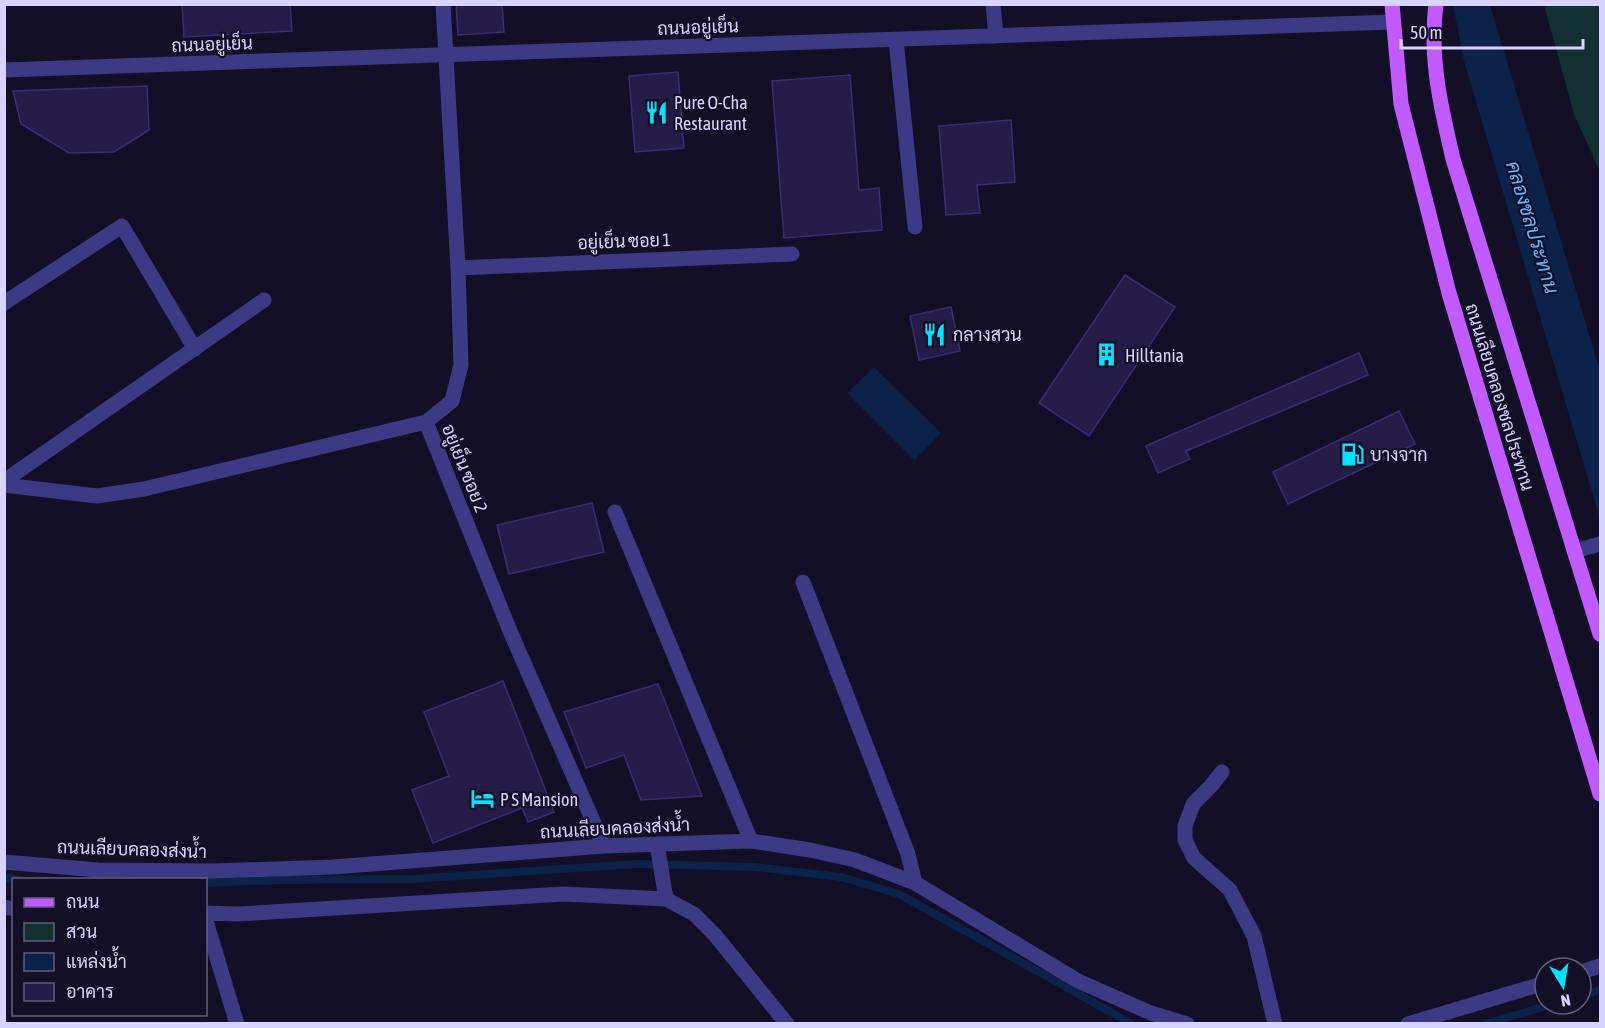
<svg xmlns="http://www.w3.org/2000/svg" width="1605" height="1028" font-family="'Asap Condensed',Sarabun,sans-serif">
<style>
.green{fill:#12302f}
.water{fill:#0c2248}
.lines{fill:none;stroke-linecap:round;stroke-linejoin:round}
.stream{stroke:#0c2248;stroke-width:8}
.building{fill:#241b47;stroke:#3b2d73;stroke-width:1.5}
.minor{stroke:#3d3a85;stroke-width:15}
.primary{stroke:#c25bff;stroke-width:15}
.labels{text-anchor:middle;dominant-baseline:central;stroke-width:4.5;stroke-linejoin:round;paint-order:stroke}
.street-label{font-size:18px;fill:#d9d4ff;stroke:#130f26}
.poi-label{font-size:18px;fill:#d9d4ff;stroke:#130f26;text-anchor:start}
.water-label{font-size:20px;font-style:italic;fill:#62b6ff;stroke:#130f26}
</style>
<rect width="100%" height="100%" fill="#130f26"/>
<path class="green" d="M 1544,5 L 1600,5 L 1600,172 L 1574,114 Z"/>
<path class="water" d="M 1453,5 L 1490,5 L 1600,371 L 1600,519 L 1464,61 Z
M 874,367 L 941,433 L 914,460 L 847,393 Z"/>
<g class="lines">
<path class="stream" d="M 4,878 L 21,880
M 206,883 L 284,880 L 412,879 L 637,864 L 755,867 L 841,877 L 899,894 L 1132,1024
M 1581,996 L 1600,990
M 1486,1024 L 1553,1004"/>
</g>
<path class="building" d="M 182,4 L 290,4 L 292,31 L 184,37 Z
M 456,4 L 502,4 L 504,32 L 458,35 Z
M 678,72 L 684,148 L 635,152 L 629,76 Z
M 850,75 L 859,190 L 879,188 L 882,230 L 784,238 L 772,81 Z
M 147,86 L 149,130 L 114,152 L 69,153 L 21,124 L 13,91 Z
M 1011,120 L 1015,182 L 977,185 L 980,213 L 946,215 L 939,126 Z
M 1125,275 L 1175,307 L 1089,436 L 1039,403 Z
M 951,307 L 960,351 L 919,360 L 910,316 Z
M 1359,353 L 1368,375 L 1186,451 L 1190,459 L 1158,473 L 1146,446 Z
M 1399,411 L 1415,444 L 1288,504 L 1273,472 Z
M 592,503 L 604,552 L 509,574 L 497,525 Z
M 503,681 L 554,812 L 528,822 L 522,808 L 433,843 L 412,790 L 449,776 L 424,712 Z
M 658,684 L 702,796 L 641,800 L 624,755 L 586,768 L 564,712 Z"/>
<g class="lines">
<path class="minor" d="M 993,4 L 996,36
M 896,40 L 915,227
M 4,70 L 1392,22
M 458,268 L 792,254
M 4,303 L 122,226 L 195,349
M 426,422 L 510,631 L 604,846
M 4,481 L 264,300
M 4,485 L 97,496 L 144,489 L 426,422 L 452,401 L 461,365 L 458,268 L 443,4
M 615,512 L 751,841
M 1574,551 L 1600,544
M 803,582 L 908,854 L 915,883
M 1222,772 L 1210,787 L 1193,804 L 1185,826 L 1185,840 L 1194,858 L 1230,890 L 1254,936 L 1275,1024
M 657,844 L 666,899
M 4,862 L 98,870 L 213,871 L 333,867 L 604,846 L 751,841 L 810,850 L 855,860 L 915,883 L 1078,981 L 1151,1013 L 1187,1024
M 4,907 L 14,909
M 206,913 L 238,914 L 563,894 L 666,899 L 694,914 L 715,935 L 787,1024
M 206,921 L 237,1024
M 1581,972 L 1600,966
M 1408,1024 L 1545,983"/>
<path class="primary" d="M 1392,4 L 1401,104 L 1449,293 L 1600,794
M 1436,4 C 1429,57 1441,108 1453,159 L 1600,634"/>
</g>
<defs>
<symbol id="restaurant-bare" viewBox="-9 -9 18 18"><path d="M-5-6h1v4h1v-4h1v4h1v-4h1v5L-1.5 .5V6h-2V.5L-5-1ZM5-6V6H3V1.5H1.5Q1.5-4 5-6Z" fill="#00e5ff" stroke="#130f26" stroke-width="2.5" paint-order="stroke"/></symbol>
<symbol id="building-bare" viewBox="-9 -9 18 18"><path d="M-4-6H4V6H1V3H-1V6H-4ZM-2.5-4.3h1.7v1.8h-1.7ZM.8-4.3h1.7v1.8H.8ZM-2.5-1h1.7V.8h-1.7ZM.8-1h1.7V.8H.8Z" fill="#00e5ff" stroke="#130f26" stroke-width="2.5" paint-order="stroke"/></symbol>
<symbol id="fuel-bare" viewBox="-9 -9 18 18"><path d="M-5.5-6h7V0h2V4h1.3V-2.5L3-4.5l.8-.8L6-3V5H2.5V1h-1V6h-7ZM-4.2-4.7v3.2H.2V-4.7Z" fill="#00e5ff" stroke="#130f26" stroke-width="2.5" paint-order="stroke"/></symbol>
<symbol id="hotel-bare" viewBox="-9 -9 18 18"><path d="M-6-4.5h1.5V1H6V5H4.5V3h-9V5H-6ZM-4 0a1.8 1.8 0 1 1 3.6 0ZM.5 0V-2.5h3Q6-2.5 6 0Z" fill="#00e5ff" stroke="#130f26" stroke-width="2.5" paint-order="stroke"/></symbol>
</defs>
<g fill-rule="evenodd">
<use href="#restaurant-bare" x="640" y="96" width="33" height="33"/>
<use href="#restaurant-bare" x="918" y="318" width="33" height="33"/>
<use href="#building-bare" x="1090" y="338" width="33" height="33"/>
<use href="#fuel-bare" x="1336" y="438" width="33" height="33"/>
<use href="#hotel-bare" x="466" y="782" width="33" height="33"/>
</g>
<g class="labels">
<g class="street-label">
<text transform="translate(698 27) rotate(-2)">ถนนอยู่เย็น</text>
<text transform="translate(212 44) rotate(-2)">ถนนอยู่เย็น</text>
<text transform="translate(624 241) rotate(-2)">อยู่เย็น ซอย 1</text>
<text transform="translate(1500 397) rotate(73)">ถนนเลียบคลองชลประทาน</text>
<text transform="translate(465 468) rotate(68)">อยู่เย็น ซอย 2</text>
<text transform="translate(615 828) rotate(-3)">ถนนเลียบคลองส่งน้ำ</text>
<text transform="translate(132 849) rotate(2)">ถนนเลียบคลองส่งน้ำ</text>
</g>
<g class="poi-label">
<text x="674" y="102">Pure O-Cha<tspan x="674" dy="21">Restaurant</tspan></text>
<text x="953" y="334">กลางสวน</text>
<text x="1125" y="355">Hilltania</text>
<text x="1370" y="454">บางจาก</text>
<text x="500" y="799">P S Mansion</text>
</g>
<g class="water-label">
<text transform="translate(1533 227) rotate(73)">คลองชลประทาน</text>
</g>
</g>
<rect width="1605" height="1028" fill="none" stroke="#d9d4ff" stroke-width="12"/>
<rect x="12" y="878" width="195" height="138" fill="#130f26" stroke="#625e7d" stroke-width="1.5"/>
<rect x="24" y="898" width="30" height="9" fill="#c25bff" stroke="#625e7d" stroke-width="1.5"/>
<text x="66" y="908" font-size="18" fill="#d9d4ff">ถนน</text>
<rect x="24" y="923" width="30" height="18" fill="#12302f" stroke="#625e7d" stroke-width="1.5"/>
<text x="66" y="938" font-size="18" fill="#d9d4ff">สวน</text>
<rect x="24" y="953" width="30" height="18" fill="#0c2248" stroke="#625e7d" stroke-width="1.5"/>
<text x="66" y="968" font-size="18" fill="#d9d4ff">แหล่งน้ำ</text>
<rect x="24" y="983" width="30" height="18" fill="#241b47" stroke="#625e7d" stroke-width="1.5"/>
<text x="66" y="998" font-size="18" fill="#d9d4ff">อาคาร</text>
<g transform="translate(1563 986) rotate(169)"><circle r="28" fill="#130f26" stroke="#625e7d" stroke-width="1.5"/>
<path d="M0-4.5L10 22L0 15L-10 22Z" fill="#00e5ff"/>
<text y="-9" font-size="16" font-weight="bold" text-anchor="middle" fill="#d9d4ff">N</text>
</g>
<path d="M1401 39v9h182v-9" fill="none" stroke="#d9d4ff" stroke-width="3"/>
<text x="1410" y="39" font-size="18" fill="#d9d4ff" stroke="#130f26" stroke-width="4.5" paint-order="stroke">50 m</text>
</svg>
